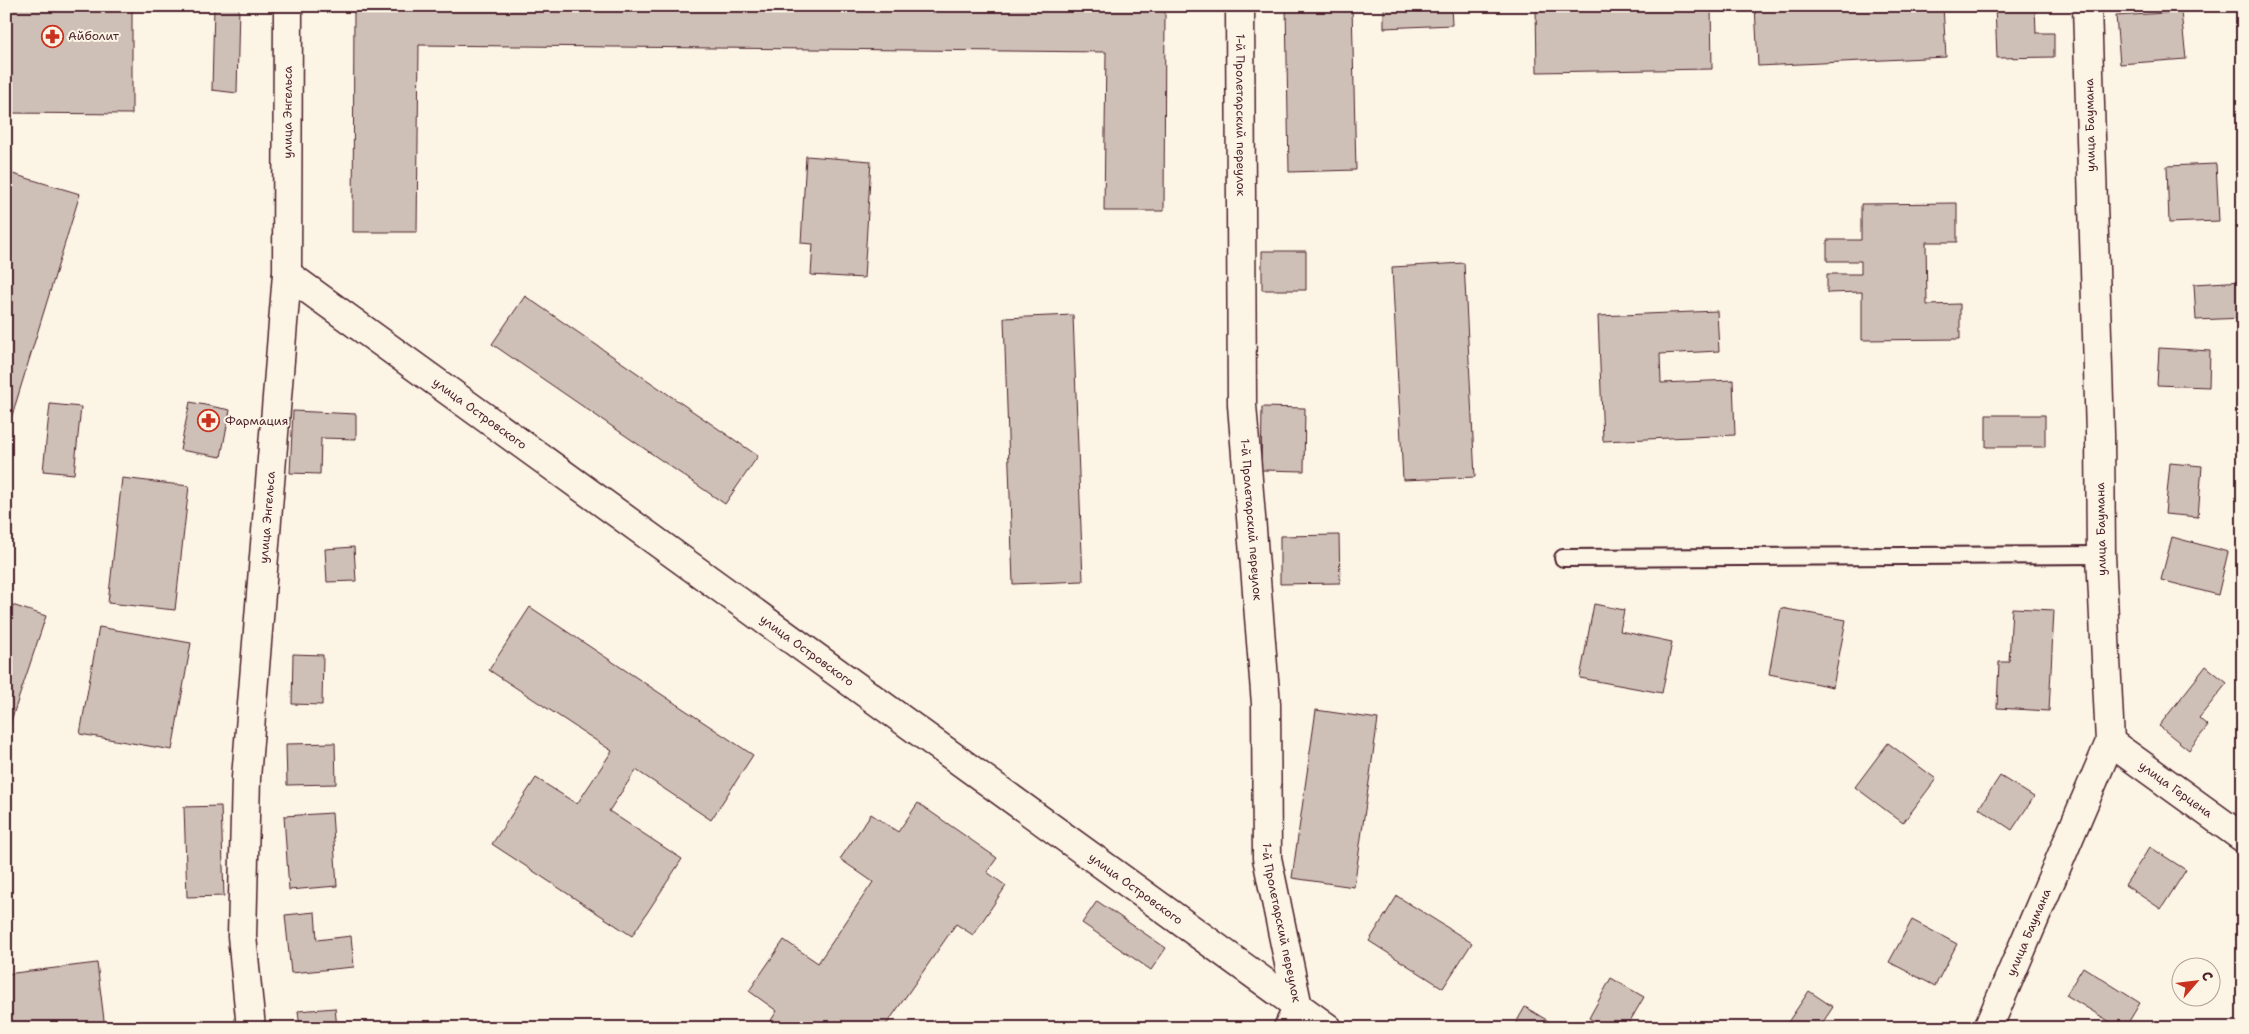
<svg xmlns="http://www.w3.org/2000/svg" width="2249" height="1034" font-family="'Shantell Sans',sans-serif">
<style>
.building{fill:#cfc0b7;stroke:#4a1f2b}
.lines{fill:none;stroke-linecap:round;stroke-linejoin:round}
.lane-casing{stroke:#4a1f2b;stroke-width:20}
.street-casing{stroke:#4a1f2b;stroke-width:31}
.secondary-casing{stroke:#4a1f2b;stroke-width:31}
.lane{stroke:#fcf5e5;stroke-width:16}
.street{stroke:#fcf5e5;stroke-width:28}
.secondary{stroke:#fcf5e5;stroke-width:28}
.labels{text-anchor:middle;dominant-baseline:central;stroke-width:4;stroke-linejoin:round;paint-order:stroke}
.poi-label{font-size:12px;fill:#4a1f2b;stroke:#fcf5e5;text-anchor:start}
.street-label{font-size:12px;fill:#4a1f2b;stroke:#fcf5e5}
</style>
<rect width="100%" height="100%" fill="#fcf5e5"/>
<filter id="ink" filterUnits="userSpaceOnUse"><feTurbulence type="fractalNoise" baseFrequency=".02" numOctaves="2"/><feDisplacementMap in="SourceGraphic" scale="10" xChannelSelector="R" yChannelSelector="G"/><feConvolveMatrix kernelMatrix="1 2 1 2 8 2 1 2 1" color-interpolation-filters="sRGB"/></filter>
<g filter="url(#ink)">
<path class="building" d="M 6,6 L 132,6 L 132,114 L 6,113 Z
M 214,6 L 239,6 L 237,93 L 212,90 Z
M 354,6 L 1165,6 L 1164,211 L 1104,211 L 1106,52 L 419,45 L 417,232 L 353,232 Z
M 1286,6 L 1352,6 L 1356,170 L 1289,172 Z
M 1384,6 L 1451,6 L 1452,25 L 1384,28 Z
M 1536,6 L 1711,6 L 1712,69 L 1537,72 Z
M 1755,6 L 1943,6 L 1946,57 L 1758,66 Z
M 1995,6 L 2035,6 L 2036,33 L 2054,33 L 2054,57 L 1997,58 Z
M 2181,12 L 2186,59 L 2120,64 L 2116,16 Z
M 806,156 L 871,161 L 864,278 L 811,275 L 813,244 L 801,243 Z
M 2216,164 L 2219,221 L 2169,223 L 2167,166 Z
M 6,172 L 80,194 L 6,435 Z
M 1957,203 L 1957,242 L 1926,242 L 1927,305 L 1960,304 L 1960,339 L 1862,340 L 1862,292 L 1827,293 L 1827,274 L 1861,274 L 1861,261 L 1827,261 L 1827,240 L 1861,240 L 1861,204 Z
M 1262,251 L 1306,251 L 1306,290 L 1262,290 Z
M 1464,263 L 1475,477 L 1403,480 L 1392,267 Z
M 2243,281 L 2243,318 L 2196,320 L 2194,284 Z
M 525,296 L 758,456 L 725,504 L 492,344 Z
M 1717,311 L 1719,351 L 1660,354 L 1661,383 L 1733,380 L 1735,435 L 1603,441 L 1598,316 Z
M 1073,315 L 1083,581 L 1013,584 L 1004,318 Z
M 2159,348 L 2210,351 L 2209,387 L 2157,385 Z
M 190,402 L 230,410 L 221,457 L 180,450 Z
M 50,404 L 81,407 L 74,474 L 43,471 Z
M 1262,407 L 1305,408 L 1304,471 L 1261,470 Z
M 293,411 L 356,414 L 356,439 L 321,438 L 320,474 L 290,473 Z
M 1986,415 L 2045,415 L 2045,447 L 1986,447 Z
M 2170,463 L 2202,466 L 2198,517 L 2165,514 Z
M 122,478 L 189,486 L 175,610 L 108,603 Z
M 1339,535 L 1340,583 L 1280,584 L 1280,536 Z
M 2172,537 L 2228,552 L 2218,595 L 2161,580 Z
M 354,547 L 356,581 L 327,582 L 325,549 Z
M 6,603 L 46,616 L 8,730 L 6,730 Z
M 1594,604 L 1624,610 L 1620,631 L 1672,642 L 1662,693 L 1580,678 Z
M 530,607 L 753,755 L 711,820 L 636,770 L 609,811 L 682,859 L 632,936 L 492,844 L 536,778 L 577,804 L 612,751 L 489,670 Z
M 1781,608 L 1846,620 L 1833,687 L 1769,674 Z
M 2012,608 L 2054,610 L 2049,711 L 1997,708 L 1999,662 L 2009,662 Z
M 99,627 L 191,643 L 172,750 L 80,734 Z
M 293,654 L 323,655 L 322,705 L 292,704 Z
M 2206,666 L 2227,683 L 2199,718 L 2208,726 L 2189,750 L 2159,726 Z
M 1316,710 L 1378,719 L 1354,887 L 1292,878 Z
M 335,743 L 336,784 L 287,785 L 286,744 Z
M 1888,743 L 1936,779 L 1903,823 L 1855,787 Z
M 2000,776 L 2034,797 L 2012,830 L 1979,808 Z
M 918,803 L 997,858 L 987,872 L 1006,886 L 973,935 L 956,924 L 884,1028 L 766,1028 L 777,1011 L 749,991 L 784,940 L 818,963 L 873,882 L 840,859 L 871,814 L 898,832 Z
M 221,806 L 224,896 L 187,897 L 184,807 Z
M 332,813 L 337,886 L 289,890 L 284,816 Z
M 2150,847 L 2186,870 L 2161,909 L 2125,885 Z
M 1397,896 L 1472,943 L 1443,988 L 1369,941 Z
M 1097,901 L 1166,948 L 1151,970 L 1082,923 Z
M 315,912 L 317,940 L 351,936 L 354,967 L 291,973 L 285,915 Z
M 1912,920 L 1957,944 L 1935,986 L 1889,962 Z
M 97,963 L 105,1028 L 6,1028 L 6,974 Z
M 2083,967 L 2140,1003 L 2125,1028 L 2120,1028 L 2066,995 Z
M 1611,978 L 1644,997 L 1626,1028 L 1605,1028 L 1589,1018 Z
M 1809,991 L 1833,1007 L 1819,1028 L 1784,1028 Z
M 1525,1007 L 1560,1028 L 1513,1028 Z
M 335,1008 L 337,1028 L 300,1028 L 298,1011 Z"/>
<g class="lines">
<defs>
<path id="lane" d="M 1563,558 L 2101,555"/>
<g id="street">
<path id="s1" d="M 1240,6 L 1242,405 L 1266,704 L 1267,858 L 1298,1007 L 1288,1028"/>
<path id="s2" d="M 287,274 L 1328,1028"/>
<path id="s3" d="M 2110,742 L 2243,838"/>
<path id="s4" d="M 1988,1028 L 2110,742 L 2101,555 L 2100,434 L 2087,6"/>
</g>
<g id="secondary">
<path id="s5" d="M 251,1028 L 242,936 L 246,778 L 287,274 L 288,6"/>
</g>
</defs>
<use href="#lane" class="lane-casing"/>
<use href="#street" class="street-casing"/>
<use href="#secondary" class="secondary-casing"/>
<use href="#lane" class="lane"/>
<use href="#street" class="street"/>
<use href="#secondary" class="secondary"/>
</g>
</g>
<defs>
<symbol id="pharmacy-ring" viewBox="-11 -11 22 22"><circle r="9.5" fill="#fcf5e5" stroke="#c8321e" stroke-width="1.5"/><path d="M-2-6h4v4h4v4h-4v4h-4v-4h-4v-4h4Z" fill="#c8321e"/></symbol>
</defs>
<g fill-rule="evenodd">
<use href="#pharmacy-ring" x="40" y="24" width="25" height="25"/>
<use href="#pharmacy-ring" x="196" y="408" width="25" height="25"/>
</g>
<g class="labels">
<g class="poi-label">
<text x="68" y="36">Айболит</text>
<text x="225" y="421">Фармация</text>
</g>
<g class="street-label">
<text stroke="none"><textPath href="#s5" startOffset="918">улица Энгельса</textPath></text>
<text stroke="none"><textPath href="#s1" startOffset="109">1-й Пролетарский переулок</textPath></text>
<text transform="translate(2090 125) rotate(-91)">улица Баумана</text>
<text stroke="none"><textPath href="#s2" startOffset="238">улица Островского</textPath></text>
<text stroke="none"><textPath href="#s5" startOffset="512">улица Энгельса</textPath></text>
<text stroke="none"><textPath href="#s1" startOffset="514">1-й Пролетарский переулок</textPath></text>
<text transform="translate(2101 529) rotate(-91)">улица Баумана</text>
<text stroke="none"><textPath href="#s2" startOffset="642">улица Островского</textPath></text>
<text stroke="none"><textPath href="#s3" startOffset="81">улица Герцена</textPath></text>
<text stroke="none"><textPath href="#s2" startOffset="1048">улица Островского</textPath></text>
<text stroke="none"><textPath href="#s1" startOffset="919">1-й Пролетарский переулок</textPath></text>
<text stroke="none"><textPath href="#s4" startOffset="104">улица Баумана</textPath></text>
</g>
</g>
<rect width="2249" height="1034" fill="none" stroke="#fcf5e5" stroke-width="25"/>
<rect x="12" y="12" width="2224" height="1009" fill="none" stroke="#4a1f2b" stroke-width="2" filter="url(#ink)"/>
<g transform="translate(2196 982) rotate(62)"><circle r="24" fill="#fcf5e5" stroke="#b59f9b"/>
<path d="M0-4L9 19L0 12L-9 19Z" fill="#c8321e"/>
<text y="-8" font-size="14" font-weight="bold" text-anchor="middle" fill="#4a1f2b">С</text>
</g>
</svg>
